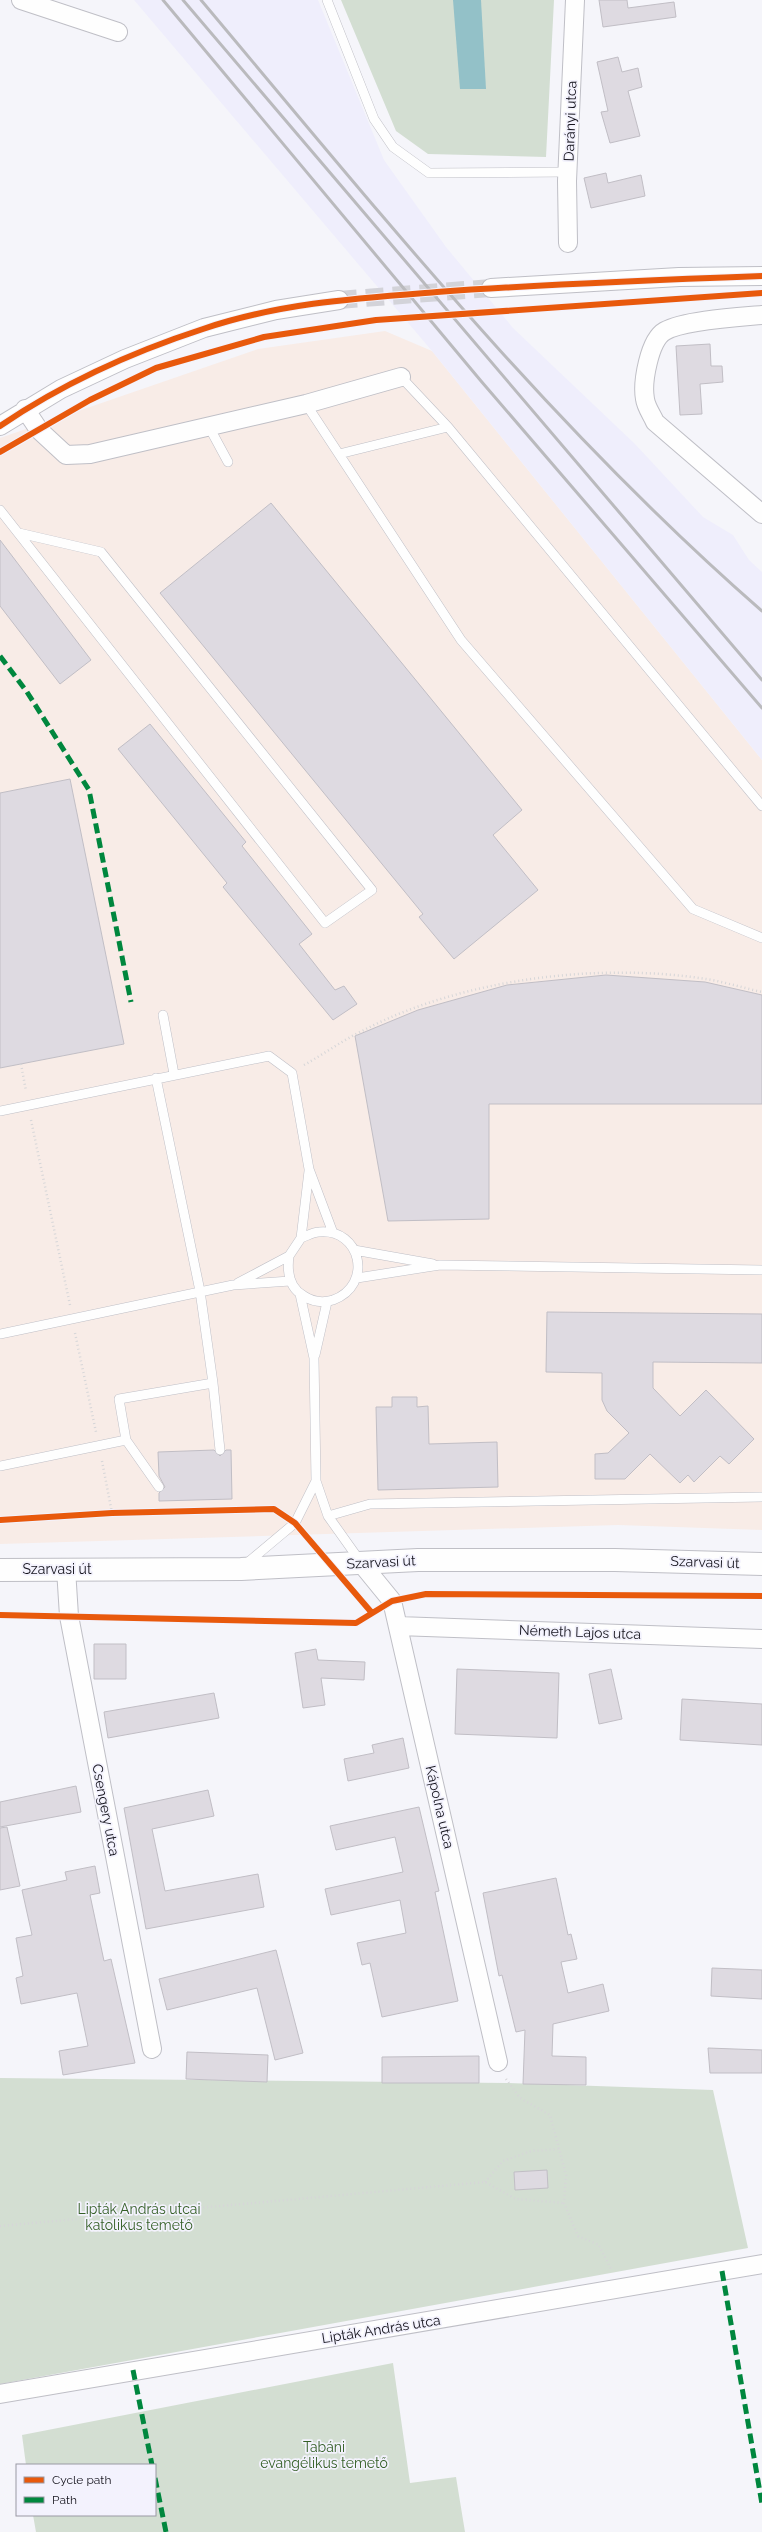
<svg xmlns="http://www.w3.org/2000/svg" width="762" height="2532" font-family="Raleway,sans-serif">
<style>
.commercial{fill:#f8ece7}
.built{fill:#efeefc}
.green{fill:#d3ded2}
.water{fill:#93c1c8}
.building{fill:#dedae1;stroke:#c1bec5}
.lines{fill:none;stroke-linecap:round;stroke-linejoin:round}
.minor-tunnel{stroke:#d3d3d9;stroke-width:18;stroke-dasharray:18 9;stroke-linecap:butt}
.service-casing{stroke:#bfbfc6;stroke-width:10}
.minor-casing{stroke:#bfbfc6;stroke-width:20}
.primary-casing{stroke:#bfbfc6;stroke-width:24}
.path{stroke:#d6d6d8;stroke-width:2.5;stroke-dasharray:1 3;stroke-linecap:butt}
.service{stroke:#fefefe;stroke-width:9}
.minor{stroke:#fefefe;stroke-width:18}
.primary{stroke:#fefefe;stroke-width:22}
.rail{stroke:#bababd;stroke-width:3}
.quiet{stroke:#00873e;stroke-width:5;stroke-dasharray:10 5;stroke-linecap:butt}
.cycleway-casing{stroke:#f3f2fd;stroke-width:8}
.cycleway{stroke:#e8590c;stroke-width:6}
.labels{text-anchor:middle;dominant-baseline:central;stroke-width:3.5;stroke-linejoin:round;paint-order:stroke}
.street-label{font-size:14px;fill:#15141d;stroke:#f3f2fd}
.park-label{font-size:14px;fill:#345f26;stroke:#f3f2fd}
</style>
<rect width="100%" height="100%" fill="#f5f5fa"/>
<path class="commercial" d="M 385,331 L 432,351 L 762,760 L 762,1530 L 618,1525 L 0,1544 L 0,438 L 258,349 Z"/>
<path class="built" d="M 134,0 L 318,0 L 384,160 L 446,247 L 513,328 L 635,444 L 703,517 L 733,535 L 749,560 L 762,572 L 762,760 L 432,351 Z"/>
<path class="green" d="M 341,0 L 554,0 L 546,157 L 428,154 L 396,131 Z
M 0,2078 L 508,2083 L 713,2090 L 748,2248 L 0,2384 Z
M 393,2363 L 410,2483 L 456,2477 L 465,2532 L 36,2532 L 33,2515 L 155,2515 L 155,2465 L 26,2465 L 22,2435 Z"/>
<path class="water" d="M 453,0 L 481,0 L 486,89 L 460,89 Z"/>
<path class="building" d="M 599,0 L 627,0 L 628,8 L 674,2 L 676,17 L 603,27 Z
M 618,57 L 622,72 L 638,68 L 642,87 L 628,91 L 640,136 L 610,143 L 601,112 L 608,111 L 597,62 Z
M 606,173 L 608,183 L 641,175 L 645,196 L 591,208 L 584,178 Z
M 710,344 L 711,366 L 722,366 L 723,382 L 700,384 L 702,414 L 680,415 L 676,346 Z
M 271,503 L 522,810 L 493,835 L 538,890 L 454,959 L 419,917 L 423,914 L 160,593 Z
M 0,540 L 91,660 L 60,684 L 0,606 Z
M 150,724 L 246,842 L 242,846 L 312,934 L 299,944 L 335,990 L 344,986 L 357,1004 L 333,1020 L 223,887 L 227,883 L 118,749 Z
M 70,779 L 124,1044 L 0,1068 L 0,793 Z
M 606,975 L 705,982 L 762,995 L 762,1104 L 489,1104 L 489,1219 L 388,1221 L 355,1036 L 418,1010 L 507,985 Z
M 547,1312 L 762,1314 L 762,1363 L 653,1362 L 653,1388 L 680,1416 L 706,1390 L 754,1439 L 729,1464 L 720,1456 L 694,1482 L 688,1475 L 680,1483 L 650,1454 L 625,1479 L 595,1479 L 595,1454 L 608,1453 L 629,1433 L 607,1411 L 602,1400 L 602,1373 L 546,1372 Z
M 392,1397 L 417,1397 L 417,1407 L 428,1406 L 429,1444 L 497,1442 L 498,1487 L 378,1490 L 376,1407 L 392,1407 Z
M 214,1450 L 220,1456 L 226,1450 L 231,1450 L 232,1499 L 159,1501 L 159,1493 L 165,1487 L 159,1476 L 158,1452 Z
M 94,1644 L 126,1644 L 126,1679 L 94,1679 Z
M 316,1649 L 318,1660 L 365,1662 L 364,1680 L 321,1678 L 325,1705 L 303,1708 L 295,1653 Z
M 457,1669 L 559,1673 L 557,1738 L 455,1734 Z
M 611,1669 L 622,1719 L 599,1724 L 589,1674 Z
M 214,1693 L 219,1718 L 108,1738 L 104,1712 Z
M 682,1699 L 762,1704 L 762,1745 L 680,1740 Z
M 403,1738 L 409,1768 L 348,1781 L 344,1759 L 374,1753 L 372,1745 Z
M 76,1786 L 81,1812 L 0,1827 L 0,1802 Z
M 208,1790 L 214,1816 L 152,1829 L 165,1891 L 258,1874 L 264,1907 L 146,1929 L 124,1808 Z
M 419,1807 L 439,1891 L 435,1892 L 458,2001 L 382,2017 L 370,1963 L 362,1965 L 357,1943 L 406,1933 L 400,1900 L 331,1915 L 325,1889 L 403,1872 L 395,1837 L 336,1850 L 330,1826 Z
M 7,1827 L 20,1886 L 0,1890 L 0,1828 Z
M 95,1866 L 100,1893 L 90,1895 L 104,1961 L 111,1959 L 135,2063 L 63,2075 L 59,2051 L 88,2046 L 77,1993 L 21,2004 L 16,1978 L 23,1976 L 16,1938 L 32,1935 L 22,1890 L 67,1880 L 65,1872 Z
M 556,1878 L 568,1935 L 571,1934 L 577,1959 L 561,1962 L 568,1993 L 603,1984 L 609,2011 L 553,2024 L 552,2056 L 586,2057 L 586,2085 L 523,2084 L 525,2030 L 516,2032 L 502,1975 L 499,1976 L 483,1893 Z
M 276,1950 L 303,2053 L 275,2060 L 257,1988 L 167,2010 L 159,1979 Z
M 712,1968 L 762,1970 L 762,1999 L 711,1996 Z
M 708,2048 L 762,2050 L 762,2073 L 710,2073 Z
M 187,2052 L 268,2055 L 267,2082 L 186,2079 Z
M 479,2056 L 479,2083 L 382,2083 L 382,2057 Z
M 547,2170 L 548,2188 L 515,2190 L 514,2172 Z"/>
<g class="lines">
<path class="minor-tunnel" d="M 339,300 L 491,288"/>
<defs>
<path id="service" d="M 327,0 L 374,119 L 393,147 L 429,173 L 568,172
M 401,377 L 448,427 L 762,806
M 306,404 L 461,640 L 693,909 L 762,938
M 208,425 L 228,462
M 339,454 L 448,427
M 0,510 L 325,923 L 372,890 L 101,552 L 19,533
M 163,1015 L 174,1074
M 0,1111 L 269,1056 L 292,1073 L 309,1169 L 333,1233
M 354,1250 L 433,1264
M 289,1256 C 287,1271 289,1288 304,1296 C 313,1302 323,1303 333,1300 C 374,1285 361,1228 319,1232 C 313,1232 307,1236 301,1238
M 357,1278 L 440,1265 L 762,1270
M 238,1283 L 289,1256 L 301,1238 L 309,1171
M 300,1294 L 314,1358 L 316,1481 L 328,1516 L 360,1561
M 0,1334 L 233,1285 L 290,1281
M 315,1355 L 327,1302
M 213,1383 L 220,1450
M 126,1440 L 159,1487
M 0,1466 L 126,1440 L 119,1399 L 213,1383 L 200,1291 L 156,1078
M 328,1516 L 370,1504 L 762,1497
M 246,1564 L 295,1523 L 316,1481"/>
<path id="minor" d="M 21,0 L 118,32
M 568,243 L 567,181 L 575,0
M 491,288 L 679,277 L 762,276
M 762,315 C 739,317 684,320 665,331 C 649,340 642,383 645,399 C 646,407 652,415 655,422 L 762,514
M 25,409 L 39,430 L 66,455 L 90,454 L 306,404 L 401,377
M 0,426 L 61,389 L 125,359 L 204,328 L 276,310 L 339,300
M 361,1563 L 392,1601 L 498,2062
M 66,1569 L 69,1616 L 152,2049
M 398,1626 L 762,1639
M 0,2394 L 762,2264"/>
<path id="primary" d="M 0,1570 L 241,1569 L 418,1560 L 615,1560 L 762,1564"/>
</defs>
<use href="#service" class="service-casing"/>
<use href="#minor" class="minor-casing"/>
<use href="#primary" class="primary-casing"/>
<path class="path" d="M 21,1064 L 26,1091
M 304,1065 C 324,1054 343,1040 364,1030 C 462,979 598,962 706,979 C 725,982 743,988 762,992
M 31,1120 L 70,1305
M 75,1333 L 96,1432
M 102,1461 L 112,1513
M 506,2079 L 520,2098 L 550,2115 L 566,2175 L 564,2203 L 578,2236 L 599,2245 L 612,2271
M 485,2182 L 503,2161 L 531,2151 L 559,2149
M 0,2226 L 485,2182 L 516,2199 L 564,2203"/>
<use href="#service" class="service"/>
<use href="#minor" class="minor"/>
<use href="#primary" class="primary"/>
<path class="rail" d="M 163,0 L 481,381 L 762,708
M 183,0 L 762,680
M 201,0 C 379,212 553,429 762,611"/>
<path class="quiet" d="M 0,656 L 27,692 L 89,790 L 131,1002
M 722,2271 L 762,2504
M 133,2370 L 152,2465
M 155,2478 L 166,2532"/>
<defs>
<path id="cycleway" d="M 0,426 C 62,384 132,352 203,329 C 279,303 359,298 437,292 C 546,284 654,280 762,276
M 0,452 L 90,400 L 156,368 L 264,337 L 376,320 L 762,293
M 0,1520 L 112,1513 L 274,1509 L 295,1523 L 372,1613
M 0,1615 L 356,1623 L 392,1601 L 426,1594 L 762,1596"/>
</defs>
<use href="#cycleway" class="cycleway-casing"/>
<use href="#cycleway" class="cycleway"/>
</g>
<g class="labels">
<g class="street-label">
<text transform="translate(570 121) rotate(-88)">Darányi utca</text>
<text transform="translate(381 1562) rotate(-3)">Szarvasi út</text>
<text transform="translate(705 1562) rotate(2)">Szarvasi út</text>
<text x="57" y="1569">Szarvasi út</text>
<text transform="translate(580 1632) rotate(2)">Németh Lajos utca</text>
<text transform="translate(440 1807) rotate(77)">Kápolna utca</text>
<text transform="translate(106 1810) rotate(79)">Csengery utca</text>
<text transform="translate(381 2329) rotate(-9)">Lipták András utca</text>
</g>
<g class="park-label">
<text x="139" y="2209">Lipták András utcai<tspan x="139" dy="16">katolikus temető</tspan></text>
<text x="324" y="2447">Tabáni<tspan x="324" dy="16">evangélikus temető</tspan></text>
</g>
</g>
<rect x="16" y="2464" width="140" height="52" fill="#f3f2fd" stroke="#9a99a3"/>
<rect x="24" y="2477" width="20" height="6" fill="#e8590c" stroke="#9a99a3"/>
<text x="52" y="2484" font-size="12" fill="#15141d">Cycle path</text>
<rect x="24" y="2497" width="20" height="6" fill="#00873e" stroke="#9a99a3"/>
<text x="52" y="2504" font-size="12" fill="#15141d">Path</text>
</svg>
